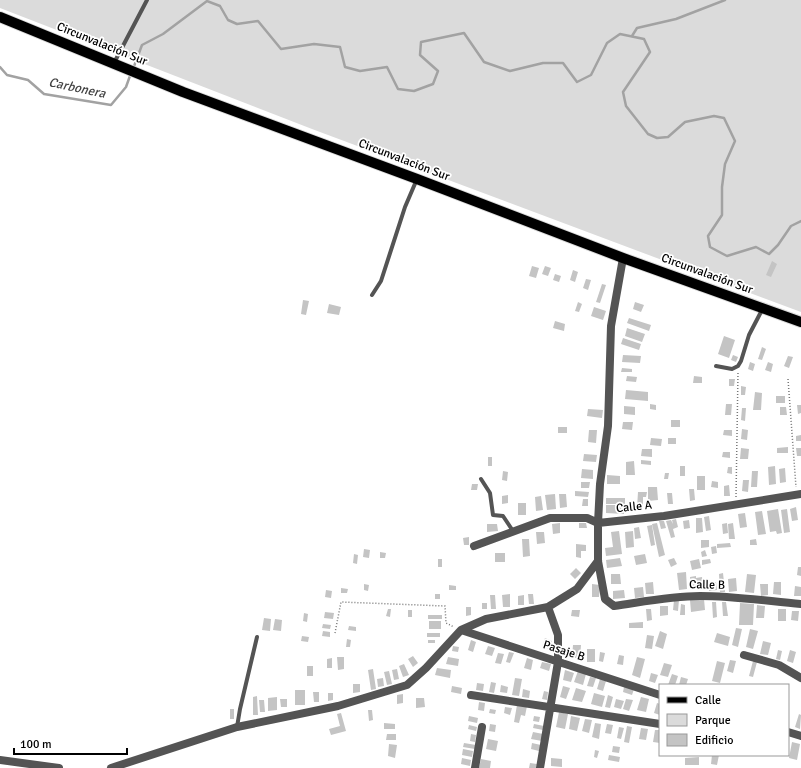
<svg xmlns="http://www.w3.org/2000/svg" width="801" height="768" font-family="Signika,sans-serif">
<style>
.green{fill:#dbdbdb}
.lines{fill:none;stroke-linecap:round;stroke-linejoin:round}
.stream{stroke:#a2a2a2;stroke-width:2.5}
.building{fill:#c4c4c4}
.primary-casing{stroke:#dbdbdb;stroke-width:12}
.path{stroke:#767676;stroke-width:1.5;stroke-dasharray:1 2;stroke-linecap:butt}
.service{stroke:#545454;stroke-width:4}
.minor{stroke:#545454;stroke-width:8}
.primary{stroke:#000;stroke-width:10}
.labels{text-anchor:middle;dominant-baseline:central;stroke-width:3.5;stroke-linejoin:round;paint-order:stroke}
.street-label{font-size:12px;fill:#000;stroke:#fff}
.water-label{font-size:13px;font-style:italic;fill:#434343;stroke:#fff}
</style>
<rect width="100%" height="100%" fill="#fff"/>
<path class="green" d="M 0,0 L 801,0 L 801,312 L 312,129 L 0,8 Z"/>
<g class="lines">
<path class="stream" d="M 632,36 L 637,28 L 676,19 L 725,0
M 0,67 L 7,75 L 28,80 L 44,94 L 111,105 L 126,87 L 131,73
M 133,69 L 142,45 L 163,34 L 207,1 L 220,6 L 228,20 L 237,24 L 258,21 L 281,49 L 314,44 L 340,47 L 345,67 L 360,71 L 387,67 L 398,89 L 414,91 L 433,84 L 438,71 L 420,55 L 421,42 L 464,33 L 484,62 L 510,71 L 543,63 L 563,63 L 577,82 L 591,75 L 607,43 L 620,34 L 644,39 L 650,52 L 623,92 L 626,106 L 648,134 L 657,138 L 668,137 L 685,122 L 714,116 L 724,118 L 735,141 L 725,164 L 722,187 L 722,215 L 708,236 L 710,247 L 727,256 L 756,247 L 769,254 L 778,245 L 791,226 L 801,221"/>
</g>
<path class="building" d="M 772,261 L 777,264 L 771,277 L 766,275 Z
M 532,266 L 539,268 L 536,278 L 529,276 Z
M 545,266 L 551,268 L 548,276 L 542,274 Z
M 573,270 L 578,272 L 575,282 L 570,280 Z
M 555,274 L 561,276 L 559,282 L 553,280 Z
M 586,279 L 591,280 L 588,290 L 583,288 Z
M 602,284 L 606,285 L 600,303 L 596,302 Z
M 303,300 L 309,301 L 306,315 L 301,314 Z
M 578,302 L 582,304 L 579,312 L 575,311 Z
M 635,302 L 644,305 L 641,312 L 633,309 Z
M 329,304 L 341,307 L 339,315 L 327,313 Z
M 594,307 L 606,311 L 603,320 L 591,316 Z
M 629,318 L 651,325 L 649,331 L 627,323 Z
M 555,321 L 565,324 L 564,331 L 553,328 Z
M 627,328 L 645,334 L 642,342 L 625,336 Z
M 724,336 L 735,340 L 729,358 L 718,354 Z
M 623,338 L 641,344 L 639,350 L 621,344 Z
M 762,347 L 766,349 L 762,360 L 758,359 Z
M 623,355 L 641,356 L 640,363 L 622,362 Z
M 733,355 L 738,357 L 736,362 L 731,360 Z
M 788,356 L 793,357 L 789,368 L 784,366 Z
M 750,362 L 755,364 L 753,371 L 748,369 Z
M 768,362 L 773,364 L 771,372 L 765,370 Z
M 622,368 L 632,369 L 632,372 L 621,372 Z
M 627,376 L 637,377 L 636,382 L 626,381 Z
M 694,376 L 702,377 L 702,383 L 693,383 Z
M 729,379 L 735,379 L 734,386 L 729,386 Z
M 741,386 L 746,387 L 745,395 L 741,395 Z
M 626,390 L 648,392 L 648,401 L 625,399 Z
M 755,392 L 762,393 L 761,410 L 753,410 Z
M 776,396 L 785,396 L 785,403 L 776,403 Z
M 650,404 L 656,405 L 656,410 L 650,409 Z
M 726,404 L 732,404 L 731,415 L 725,415 Z
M 797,405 L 801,405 L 801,413 L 798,414 Z
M 624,406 L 635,407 L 635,415 L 624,414 Z
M 780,407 L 786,407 L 787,415 L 780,415 Z
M 742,408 L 746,408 L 745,421 L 741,420 Z
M 588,409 L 603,410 L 602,418 L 587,416 Z
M 671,420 L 680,420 L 680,427 L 671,427 Z
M 623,422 L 633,422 L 632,430 L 622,429 Z
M 558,427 L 567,427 L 567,433 L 558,433 Z
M 742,429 L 748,430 L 747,440 L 741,439 Z
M 589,430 L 597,430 L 596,443 L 588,442 Z
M 724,430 L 732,430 L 732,436 L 723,435 Z
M 801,435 L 801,441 L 796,441 L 796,436 Z
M 651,438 L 662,439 L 661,446 L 650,445 Z
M 668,438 L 676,438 L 676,444 L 668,444 Z
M 788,447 L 788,453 L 777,453 L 777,448 Z
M 741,448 L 749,449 L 748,459 L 740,459 Z
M 796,448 L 801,448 L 801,456 L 797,456 Z
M 642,449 L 652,449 L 652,457 L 641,456 Z
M 723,452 L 730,452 L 730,458 L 722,457 Z
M 584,454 L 597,455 L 596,462 L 583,461 Z
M 488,457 L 492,457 L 492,466 L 488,466 Z
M 641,460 L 651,461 L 651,465 L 641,464 Z
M 634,461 L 635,475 L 626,475 L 626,462 Z
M 680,466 L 685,466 L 685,476 L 680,476 Z
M 775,466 L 776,484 L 769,485 L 768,467 Z
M 728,467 L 732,467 L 732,474 L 727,473 Z
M 785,468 L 786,482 L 780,483 L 779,469 Z
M 582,469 L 593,470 L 593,479 L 581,478 Z
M 503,471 L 508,472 L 507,481 L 502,480 Z
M 752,471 L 758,471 L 757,487 L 751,487 Z
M 665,473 L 669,473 L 668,479 L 664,479 Z
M 607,475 L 620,476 L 620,484 L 607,484 Z
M 697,476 L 705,476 L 705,490 L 697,490 Z
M 743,480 L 749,480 L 748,492 L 742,491 Z
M 712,481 L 718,482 L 718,488 L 711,487 Z
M 581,482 L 590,482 L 589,488 L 581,488 Z
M 472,484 L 478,484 L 477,490 L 471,490 Z
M 729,485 L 730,496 L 724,496 L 724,486 Z
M 648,487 L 657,487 L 658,500 L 648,501 Z
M 689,489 L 694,489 L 695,500 L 690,501 Z
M 575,491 L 589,492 L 588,497 L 575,496 Z
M 638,492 L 647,492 L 646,497 L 643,497 L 643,508 L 637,508 Z
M 667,493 L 672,493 L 673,504 L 668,504 Z
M 555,494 L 556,509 L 547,510 L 545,495 Z
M 559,494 L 566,494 L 567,507 L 560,508 Z
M 508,495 L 508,503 L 502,504 L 502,496 Z
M 541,496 L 543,510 L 536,511 L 535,497 Z
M 606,498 L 625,498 L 625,504 L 606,504 Z
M 583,499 L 588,499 L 588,506 L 582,506 Z
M 518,503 L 526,503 L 526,515 L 518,515 Z
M 606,505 L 624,505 L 624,514 L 606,513 Z
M 796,507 L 798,520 L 792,521 L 790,509 Z
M 778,509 L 782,533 L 777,534 L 776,531 L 770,532 L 767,511 Z
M 787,509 L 790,532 L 784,533 L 781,510 Z
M 762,511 L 766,534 L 758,535 L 755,512 Z
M 745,513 L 747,527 L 740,528 L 738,514 Z
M 709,516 L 711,530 L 706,531 L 704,517 Z
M 696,518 L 702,518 L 703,532 L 696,533 Z
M 676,519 L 678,527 L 673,529 L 675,537 L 671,538 L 666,521 L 671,520 L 673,524 L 672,520 Z
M 689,520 L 690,528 L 684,529 L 683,521 Z
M 659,521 L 664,521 L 666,528 L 661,529 Z
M 560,523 L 560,533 L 553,534 L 552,524 Z
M 579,523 L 586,523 L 587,528 L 579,528 Z
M 657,523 L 665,555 L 659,557 L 652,524 Z
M 727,523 L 728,533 L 723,534 L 722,524 Z
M 733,523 L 735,539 L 729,539 L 728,524 Z
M 487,524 L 497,524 L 498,531 L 487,532 Z
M 652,525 L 655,545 L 651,546 L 647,526 Z
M 639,527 L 641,538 L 635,539 L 634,528 Z
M 619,531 L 622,554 L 606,556 L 605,548 L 613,547 L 611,532 Z
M 633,531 L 634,547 L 626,548 L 625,532 Z
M 536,532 L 544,532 L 545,543 L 537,544 Z
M 469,537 L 469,545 L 464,545 L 463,538 Z
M 522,539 L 529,539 L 530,556 L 523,557 Z
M 756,539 L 757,545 L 750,545 L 750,540 Z
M 701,540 L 709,540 L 709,547 L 701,548 Z
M 730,543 L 731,547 L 717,548 L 717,544 Z
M 576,544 L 586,545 L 586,551 L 581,551 L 581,558 L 576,557 Z
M 716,546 L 717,553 L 712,554 L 711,547 Z
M 364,549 L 370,550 L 369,558 L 363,557 Z
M 705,550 L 707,556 L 702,557 L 701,552 Z
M 380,552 L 386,553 L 385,558 L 380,558 Z
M 495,553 L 505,553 L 505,562 L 495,562 Z
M 354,554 L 358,555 L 357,564 L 353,563 Z
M 645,554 L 647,563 L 636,565 L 634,556 Z
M 620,558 L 622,566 L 607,568 L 606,560 Z
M 674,558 L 677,564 L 671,567 L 668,560 Z
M 438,559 L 442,559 L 442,567 L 438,567 Z
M 699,559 L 701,568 L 692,570 L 690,561 Z
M 710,559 L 711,563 L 702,565 L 702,560 Z
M 798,567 L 801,567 L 801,576 L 797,575 Z
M 576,568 L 581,573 L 575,579 L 570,574 Z
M 686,572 L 687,589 L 679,590 L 677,573 Z
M 723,573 L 725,592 L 720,592 L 719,574 Z
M 611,574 L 620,574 L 621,584 L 611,584 Z
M 747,574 L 756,575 L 754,593 L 745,592 Z
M 696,576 L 696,578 L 702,577 L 703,587 L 691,588 L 690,577 Z
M 736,578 L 737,591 L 729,592 L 728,579 Z
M 653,582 L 654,594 L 646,594 L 645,583 Z
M 708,582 L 716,582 L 717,590 L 709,591 Z
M 774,582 L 781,582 L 781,595 L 773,594 Z
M 364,584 L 369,585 L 368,591 L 364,590 Z
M 592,584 L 600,585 L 599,597 L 592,597 Z
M 760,584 L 768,584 L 768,595 L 761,596 Z
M 449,585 L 456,586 L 456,590 L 449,590 Z
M 795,586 L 801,587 L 801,596 L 794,596 Z
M 643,587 L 644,597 L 635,598 L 634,588 Z
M 341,588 L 348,589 L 347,593 L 341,593 Z
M 326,590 L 332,591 L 331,598 L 325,597 Z
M 624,590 L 625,598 L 613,599 L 613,591 Z
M 435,594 L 440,594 L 440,599 L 435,599 Z
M 510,594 L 510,607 L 503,607 L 502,595 Z
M 528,594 L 533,594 L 534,604 L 529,604 Z
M 490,595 L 495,595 L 496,609 L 491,609 Z
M 524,595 L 524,605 L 518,605 L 518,596 Z
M 704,599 L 705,610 L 691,612 L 690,600 Z
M 674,600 L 679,600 L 678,611 L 673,610 Z
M 712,602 L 716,602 L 717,617 L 713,618 Z
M 722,602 L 726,602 L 728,616 L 723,616 Z
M 482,603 L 487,603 L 487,609 L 482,609 Z
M 740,603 L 754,604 L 753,625 L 739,625 Z
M 681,604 L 685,605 L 685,615 L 680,615 Z
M 757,605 L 765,606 L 764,618 L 756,618 Z
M 660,606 L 668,606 L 668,615 L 660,616 Z
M 466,607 L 471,607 L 471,615 L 466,616 Z
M 388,609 L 391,609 L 390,617 L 386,616 Z
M 646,609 L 651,609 L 652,620 L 647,621 Z
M 778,609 L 786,609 L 786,621 L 778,621 Z
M 408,610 L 412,610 L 412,617 L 408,617 Z
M 572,610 L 580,610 L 579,617 L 571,616 Z
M 792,611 L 799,611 L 798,621 L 791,620 Z
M 325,612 L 334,613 L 333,619 L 324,618 Z
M 304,613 L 308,614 L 307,622 L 303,621 Z
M 428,615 L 442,615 L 442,619 L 428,619 Z
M 264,618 L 271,619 L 270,631 L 262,630 Z
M 275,619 L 282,620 L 281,631 L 273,630 Z
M 429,621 L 441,621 L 441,629 L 429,629 Z
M 643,622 L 643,628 L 629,628 L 629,623 Z
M 323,624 L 331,625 L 330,629 L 322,628 Z
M 349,626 L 356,627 L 356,631 L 348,630 Z
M 736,628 L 742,629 L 738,647 L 732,645 Z
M 750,629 L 758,631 L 753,649 L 746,647 Z
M 323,631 L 330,632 L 330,637 L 322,636 Z
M 660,631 L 667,634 L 663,649 L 655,646 Z
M 427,633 L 440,633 L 440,637 L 427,637 Z
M 717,633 L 730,637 L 728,646 L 714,642 Z
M 647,635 L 654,636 L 652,649 L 645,648 Z
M 302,636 L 309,637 L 308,642 L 301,641 Z
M 545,638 L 552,641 L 550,649 L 542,647 Z
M 347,639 L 351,640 L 350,647 L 346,647 Z
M 428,640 L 435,640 L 435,643 L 428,643 Z
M 471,640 L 476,642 L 473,652 L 468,650 Z
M 763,641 L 771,643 L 768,655 L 760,654 Z
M 573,645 L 581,645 L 580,658 L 572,658 Z
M 453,646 L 459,647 L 458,652 L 452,651 Z
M 488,646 L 495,648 L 492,656 L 485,654 Z
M 587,649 L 595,649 L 595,662 L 587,662 Z
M 778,650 L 782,651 L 780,660 L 776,659 Z
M 790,650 L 796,652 L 793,663 L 787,661 Z
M 509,652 L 514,653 L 510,663 L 506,662 Z
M 600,652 L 605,653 L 603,662 L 599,661 Z
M 498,653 L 504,654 L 501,664 L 495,663 Z
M 619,655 L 624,656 L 623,665 L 617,664 Z
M 413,656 L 418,663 L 413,667 L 408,659 Z
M 337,657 L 344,657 L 344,669 L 338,670 Z
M 448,657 L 459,659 L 458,666 L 446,664 Z
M 637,657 L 645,659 L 640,678 L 632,675 Z
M 332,658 L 332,668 L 327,668 L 327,659 Z
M 527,658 L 533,660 L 531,670 L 524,668 Z
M 730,660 L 736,661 L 733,673 L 727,671 Z
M 717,661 L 725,663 L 720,683 L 712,681 Z
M 753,661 L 757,662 L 753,677 L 749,676 Z
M 542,662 L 551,664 L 549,671 L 540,668 Z
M 664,663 L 672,665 L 668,677 L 660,675 Z
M 404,664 L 409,675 L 403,677 L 399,666 Z
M 307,666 L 313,666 L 313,676 L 307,676 Z
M 437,668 L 451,670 L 450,678 L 435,675 Z
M 373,669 L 376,689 L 371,690 L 368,670 Z
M 397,669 L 399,679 L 394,680 L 392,670 Z
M 565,670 L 574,673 L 571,682 L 563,680 Z
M 389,671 L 392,684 L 387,685 L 384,672 Z
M 578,671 L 586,674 L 583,685 L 574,682 Z
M 651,673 L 658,675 L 655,683 L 649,681 Z
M 672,674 L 678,676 L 675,685 L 668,685 Z
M 590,677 L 596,678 L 593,687 L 587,686 Z
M 681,677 L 688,679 L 686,685 L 679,685 Z
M 383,678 L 384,686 L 378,687 L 377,679 Z
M 515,678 L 522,679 L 519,696 L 512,695 Z
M 600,679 L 606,681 L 603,691 L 597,689 Z
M 491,682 L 496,683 L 494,693 L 489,692 Z
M 477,683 L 484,684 L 483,691 L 476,690 Z
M 353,684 L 360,684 L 360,692 L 353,693 Z
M 501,685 L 508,687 L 507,693 L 500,692 Z
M 452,686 L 462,688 L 461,694 L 451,692 Z
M 563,686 L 570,688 L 566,699 L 560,697 Z
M 624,687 L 634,689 L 632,695 L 623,692 Z
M 576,688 L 586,691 L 582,702 L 572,700 Z
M 523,689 L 530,691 L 529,698 L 522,697 Z
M 295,690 L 305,690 L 305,705 L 295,705 Z
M 544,691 L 548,692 L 547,700 L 542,699 Z
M 313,692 L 319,692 L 319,702 L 314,702 Z
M 328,693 L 333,693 L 333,700 L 328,701 Z
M 594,693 L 605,696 L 602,707 L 591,704 Z
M 403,694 L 403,703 L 397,704 L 397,695 Z
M 608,695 L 613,697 L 610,708 L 605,707 Z
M 257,696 L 258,715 L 253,715 L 253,697 Z
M 277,697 L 277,710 L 268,711 L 268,698 Z
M 641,697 L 649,699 L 646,712 L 637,710 Z
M 416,698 L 424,698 L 425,707 L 416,708 Z
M 280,699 L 287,699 L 287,707 L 281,707 Z
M 616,699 L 624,701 L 621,709 L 614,707 Z
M 626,699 L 633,700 L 629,711 L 623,709 Z
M 259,700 L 264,700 L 265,712 L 260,712 Z
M 479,702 L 485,703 L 484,711 L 478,710 Z
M 657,703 L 660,704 L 660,715 L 654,713 Z
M 517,705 L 527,706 L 525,716 L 521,715 L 519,723 L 514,722 Z
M 505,707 L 512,708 L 510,715 L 504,713 Z
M 230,709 L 234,709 L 234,719 L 230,719 Z
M 490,709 L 496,710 L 495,714 L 489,713 Z
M 368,710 L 372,710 L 373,720 L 369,721 Z
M 559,712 L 568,714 L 565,729 L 556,727 Z
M 341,713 L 346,731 L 331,735 L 329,729 L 340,726 L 337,714 Z
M 799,714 L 801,715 L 800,729 L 795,727 Z
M 469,716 L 478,718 L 477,723 L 468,721 Z
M 534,716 L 540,717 L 539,722 L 533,721 Z
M 571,716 L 580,718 L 577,731 L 569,729 Z
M 585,719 L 592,720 L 589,733 L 582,731 Z
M 384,723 L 395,724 L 395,729 L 384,729 Z
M 595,723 L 601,724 L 599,739 L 592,737 Z
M 490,724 L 496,725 L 495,732 L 489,731 Z
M 534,724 L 544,726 L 543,730 L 533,728 Z
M 607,724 L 613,725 L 611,734 L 605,733 Z
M 469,725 L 477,727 L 476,731 L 468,729 Z
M 627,726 L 632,727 L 629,743 L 624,742 Z
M 619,727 L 624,728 L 621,739 L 617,738 Z
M 641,728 L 648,729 L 646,740 L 639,739 Z
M 655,730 L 660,730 L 660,743 L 653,742 Z
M 533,732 L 543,734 L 542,741 L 531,739 Z
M 387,734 L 396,734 L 396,740 L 386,740 Z
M 471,734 L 476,735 L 475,742 L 470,741 Z
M 488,739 L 498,741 L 496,751 L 486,749 Z
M 792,742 L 800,744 L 797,760 L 789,758 Z
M 464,743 L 476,745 L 475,749 L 463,747 Z
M 532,743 L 541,745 L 539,751 L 531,749 Z
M 389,744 L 397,745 L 395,758 L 388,756 Z
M 613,746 L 620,747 L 619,753 L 612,752 Z
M 463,749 L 473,751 L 472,757 L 462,755 Z
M 595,750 L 599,751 L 597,758 L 594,757 Z
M 609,755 L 620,757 L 619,762 L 608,760 Z
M 712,755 L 719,755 L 717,765 L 711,764 Z
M 699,757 L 699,765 L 685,765 L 685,758 Z
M 462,758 L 471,760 L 470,766 L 461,764 Z
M 551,758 L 562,759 L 562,767 L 551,766 Z
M 481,759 L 491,761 L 490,768 L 479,768 Z
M 530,763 L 537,764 L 536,768 L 529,768 Z"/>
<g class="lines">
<defs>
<path id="primary" d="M 0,17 L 183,92 L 417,179 L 623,258 L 801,322"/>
</defs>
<use href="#primary" class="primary-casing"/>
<path class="path" d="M 788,379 L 796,487
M 736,497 L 738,372
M 335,633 L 341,602 L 445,606 L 446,623 L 454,627"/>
<path class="service" d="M 114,63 L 147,0
M 372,295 L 381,281 L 405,207 L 417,179
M 716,366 L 732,369 L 738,366 L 741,361 L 749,335 L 763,308
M 481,479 L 490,493 L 493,515 L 503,516 L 513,531
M 237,727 L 240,709 L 257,637"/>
<path class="minor" d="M 623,258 L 611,326 L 608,426 L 600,484 L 598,523 L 598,561 L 605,599 L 614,606 C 642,602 671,596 700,596 C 733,596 767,601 801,604
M 474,546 L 550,518 L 587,518 L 598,523 L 664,516 L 801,494
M 461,630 L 660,695
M 744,655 L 779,665 L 801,678
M 471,695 L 660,724
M 788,732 L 801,736
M 0,760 L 59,768
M 111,768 L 237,727 L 338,706 L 407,685 L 426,668 L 461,630 L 486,619 L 548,607 L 577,589 L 598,561
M 475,768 L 482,727
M 540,768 L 558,662 L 558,635 L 548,607"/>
<use href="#primary" class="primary"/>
</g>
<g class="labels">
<g class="street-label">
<text transform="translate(102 44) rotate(22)">Circunvalación Sur</text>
<text transform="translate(404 160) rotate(21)">Circunvalación Sur</text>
<text transform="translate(707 274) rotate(20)">Circunvalación Sur</text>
<text transform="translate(634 507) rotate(-6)">Calle A</text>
<text transform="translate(707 585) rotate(1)">Calle B</text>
<text transform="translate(564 651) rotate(18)">Pasaje B</text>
</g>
<g class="water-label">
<text transform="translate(77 88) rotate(12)">Carbonera</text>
</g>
</g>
<rect x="659" y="684" width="130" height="72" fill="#ffffff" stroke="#999999"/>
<rect x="667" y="697" width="20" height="6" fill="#000000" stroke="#999999"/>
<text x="695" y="704" font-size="12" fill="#000000">Calle</text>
<rect x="667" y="714" width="20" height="12" fill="#dbdbdb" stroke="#999999"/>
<text x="695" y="724" font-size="12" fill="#000000">Parque</text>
<rect x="667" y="734" width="20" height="12" fill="#c4c4c4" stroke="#999999"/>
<text x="695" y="744" font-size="12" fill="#000000">Edificio</text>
<path d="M14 748v6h113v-6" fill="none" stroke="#000000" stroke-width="2"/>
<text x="20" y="748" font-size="12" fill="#000000" stroke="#ffffff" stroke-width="3" paint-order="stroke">100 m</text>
</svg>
